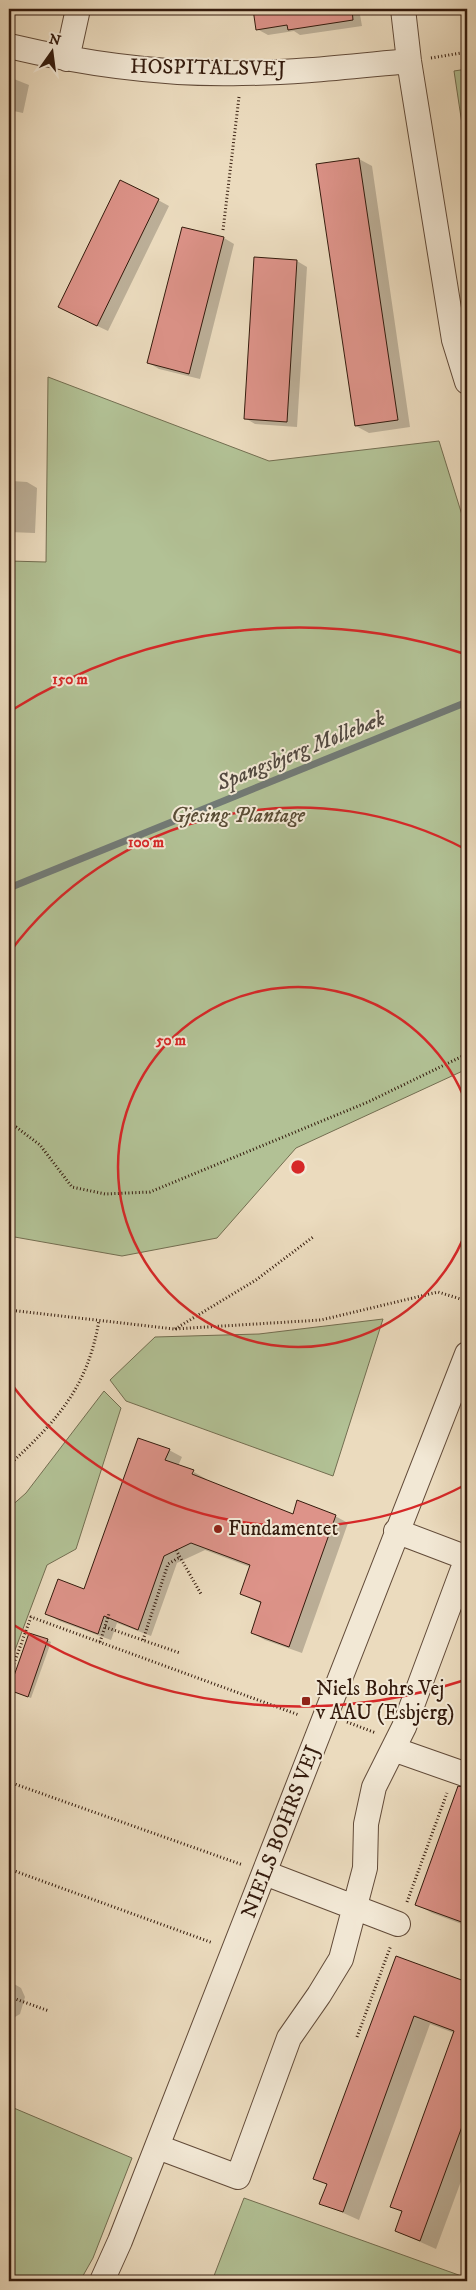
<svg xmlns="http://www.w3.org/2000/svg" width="476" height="2290" font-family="'IM FELL DW Pica',serif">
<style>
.green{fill:#b2c195;stroke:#736e51}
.shadow{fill:#0003}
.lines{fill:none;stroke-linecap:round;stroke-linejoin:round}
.stream{stroke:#727a75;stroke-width:7}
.building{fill:#dd9389;stroke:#341b0d}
.minor-casing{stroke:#624b39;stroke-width:26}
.path{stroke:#341b0d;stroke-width:3;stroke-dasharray:1 2.5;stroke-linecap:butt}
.minor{stroke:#f2e8d5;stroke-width:24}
.ring{fill:none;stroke:#d62828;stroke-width:2.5}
.poi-dot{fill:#8f2418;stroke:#f2e8d5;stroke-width:2}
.labels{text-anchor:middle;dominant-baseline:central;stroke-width:4;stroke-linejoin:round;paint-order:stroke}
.street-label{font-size:21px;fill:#341b0d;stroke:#f2e8d5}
.park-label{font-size:21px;font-style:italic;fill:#5a4d36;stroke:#f2e8d5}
.poi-label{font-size:21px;fill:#341b0d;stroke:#f2e8d5;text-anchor:start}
.water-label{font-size:22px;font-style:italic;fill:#534a41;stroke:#f2e8d5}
.centre{fill:#d62828;stroke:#f2e8d5;stroke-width:2.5}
.ring-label{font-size:15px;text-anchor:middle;font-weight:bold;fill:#d62828;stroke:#f2e8d5;stroke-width:4;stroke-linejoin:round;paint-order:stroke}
</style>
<rect width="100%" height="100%" fill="#ebdbbe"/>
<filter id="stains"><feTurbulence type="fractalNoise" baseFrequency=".004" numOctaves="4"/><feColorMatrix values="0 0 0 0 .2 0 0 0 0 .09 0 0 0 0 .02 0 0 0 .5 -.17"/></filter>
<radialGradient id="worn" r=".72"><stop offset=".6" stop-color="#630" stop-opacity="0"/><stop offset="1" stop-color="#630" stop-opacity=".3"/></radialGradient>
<path class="green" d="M 467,69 L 467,157 L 454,71 Z
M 48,377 L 269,461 L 439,441 L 467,531 L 467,1069 L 296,1148 L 217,1238 L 122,1256 L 9,1236 L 9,561 L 46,562 Z
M 383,1319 L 333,1476 L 126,1401 L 110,1380 L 155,1337 L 259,1334 Z
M 104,1391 L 121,1408 L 76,1549 L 47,1565 L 9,1666 L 9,1508 L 26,1493 Z
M 9,2054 L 12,2054 L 9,2106 L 132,2158 L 93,2258 L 80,2281 L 30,2281 L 9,2273 Z
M 244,2198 L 467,2278 L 467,2281 L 212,2281 Z"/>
<path class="shadow" d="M 159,9 L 182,9 L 181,11 Z
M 254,9 L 359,9 L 362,26 L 300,35 L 294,31 L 268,35 L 257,29 Z
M 9,77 L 29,85 L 23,113 L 9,110 Z
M 359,159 L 372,166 L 410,427 L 369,433 L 356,426 L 318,165 Z
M 158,200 L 169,206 L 108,331 L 70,313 Z
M 224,238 L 234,244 L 200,379 L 159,369 L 149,363 Z
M 297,261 L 307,267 L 297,427 L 255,424 L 245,418 Z
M 9,296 L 10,325 L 9,325 Z
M 9,459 L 13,461 L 12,481 L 27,482 L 37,488 L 35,533 L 9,532 Z
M 169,1450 L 182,1457 L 178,1466 L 194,1472 L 192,1472 L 191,1481 L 194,1472 L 206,1479 L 205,1481 L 294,1515 L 335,1516 L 348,1523 L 302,1653 L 265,1640 L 252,1633 L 262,1604 L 241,1594 L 250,1567 L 205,1550 L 177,1563 L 151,1636 L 117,1623 L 111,1640 L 59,1621 L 46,1613 L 85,1591 Z
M 47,1640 L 51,1642 L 31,1698 L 14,1692 Z
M 459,1788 L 467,1789 L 467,1926 L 432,1913 L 416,1904 Z
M 397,1958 L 467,1984 L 467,2165 L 436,2249 L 396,2231 L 403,2213 L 391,2206 L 454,2033 L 430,2024 L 359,2220 L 321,2203 L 327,2185 L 315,2178 Z
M 9,1981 L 21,1988 L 25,1997 L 20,2014 L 10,2020 L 9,2035 Z"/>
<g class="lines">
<path class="stream" d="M 9,888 L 467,702"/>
</g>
<path class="building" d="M 253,9 L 352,9 L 353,20 L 288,30 L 287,25 L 256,30 Z
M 359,158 L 398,420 L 355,426 L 316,164 Z
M 120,180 L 159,199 L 97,326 L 58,307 Z
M 182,227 L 224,237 L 189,374 L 147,363 Z
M 254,257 L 297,260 L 287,422 L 244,419 Z
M 138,1438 L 170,1449 L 165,1460 L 194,1470 L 192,1474 L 293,1514 L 297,1500 L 336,1515 L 289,1647 L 251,1633 L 261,1602 L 240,1594 L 250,1565 L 191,1543 L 164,1556 L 138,1630 L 104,1616 L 98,1634 L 45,1614 L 58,1579 L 84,1589 Z
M 29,1633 L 48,1639 L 28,1697 L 9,1690 Z
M 458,1786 L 467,1788 L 467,1924 L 415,1905 Z
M 396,1956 L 467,1982 L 467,2113 L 420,2241 L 395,2231 L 402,2211 L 390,2207 L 454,2031 L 414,2016 L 343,2212 L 319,2204 L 327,2184 L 313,2179 Z"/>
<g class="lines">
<defs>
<path id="minor" d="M 403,9 L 409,61 L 454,340 L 467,382
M 9,46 C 85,64 163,75 242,73 C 298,73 354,66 409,61
M 67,59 L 78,9
M 396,1531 L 467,1558
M 393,1749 L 467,1775
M 265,1873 L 398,1924
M 158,2147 L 238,2177 L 289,2038 L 319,1995 L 341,1959 L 365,1868 L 366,1824 L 374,1787 L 404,1727 L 467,1558
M 102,2281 L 120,2241 C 237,1946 350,1649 467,1354"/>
</defs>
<use href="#minor" class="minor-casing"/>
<path class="path" d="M 431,58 L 467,52
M 223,230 L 239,97
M 9,1126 L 16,1127 L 40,1145 L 72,1187 L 105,1194 L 150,1192 L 368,1102 L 467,1054
M 9,1310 L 174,1329 L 321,1320 L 438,1292 L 467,1301
M 175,1329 L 256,1280 L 313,1237
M 9,1465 C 57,1421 88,1387 99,1320
M 176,1550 L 201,1594
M 105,1627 L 180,1653
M 143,1640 L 168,1564 L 180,1557
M 100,1642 L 109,1614
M 9,1677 L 31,1617 L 299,1715
M 347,1722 L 376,1733
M 9,1782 L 243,1865
M 9,1869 L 213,1943
M 407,1902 L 447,1793
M 10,1997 L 49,2011
M 357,2037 L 391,1945"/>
<use href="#minor" class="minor"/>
</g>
<g class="ring">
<path d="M467 1229A180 180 0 1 1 467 1105"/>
<path d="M467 1484A359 359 0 0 1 9 1381M9 953A359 359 0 0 1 467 850"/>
<path d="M465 1680A539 539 0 0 1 12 1624M12 710A539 539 0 0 1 465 654"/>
</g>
<g class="poi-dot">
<circle cx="218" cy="1529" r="5"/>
<rect x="301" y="1696" width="10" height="10" rx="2.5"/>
</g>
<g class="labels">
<g class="street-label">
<text transform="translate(208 68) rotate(1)">HOSPITALSVEJ</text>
<text transform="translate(281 1832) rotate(-69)">NIELS BOHRS VEJ</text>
</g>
<g class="park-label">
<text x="238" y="816">Gjesing Plantage</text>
</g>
<g class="poi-label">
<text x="228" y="1529">Fundamentet</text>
<text x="316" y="1689">Niels Bohrs Vej<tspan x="316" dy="24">v AAU (Esbjerg)</tspan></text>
</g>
<g class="water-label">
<text transform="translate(301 751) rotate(-22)">Spangsbjerg Møllebæk</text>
</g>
</g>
<circle cx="298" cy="1167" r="8" class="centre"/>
<g class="ring-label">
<text x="70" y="684">150 m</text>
<text x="146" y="847">100 m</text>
<text x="171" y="1045">50 m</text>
</g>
<rect width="476" height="2290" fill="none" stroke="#ebdbbe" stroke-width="30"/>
<rect x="10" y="10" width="456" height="2270" fill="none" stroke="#341b0d" stroke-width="2.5"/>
<rect x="15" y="15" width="446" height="2260" fill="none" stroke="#341b0d"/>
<g transform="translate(52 52) rotate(14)" stroke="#f2e8d5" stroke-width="4" paint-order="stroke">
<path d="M0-4L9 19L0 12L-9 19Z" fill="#341b0d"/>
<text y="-8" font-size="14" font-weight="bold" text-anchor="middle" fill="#341b0d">N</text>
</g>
<rect width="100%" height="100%" filter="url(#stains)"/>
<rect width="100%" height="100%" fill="url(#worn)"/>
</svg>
